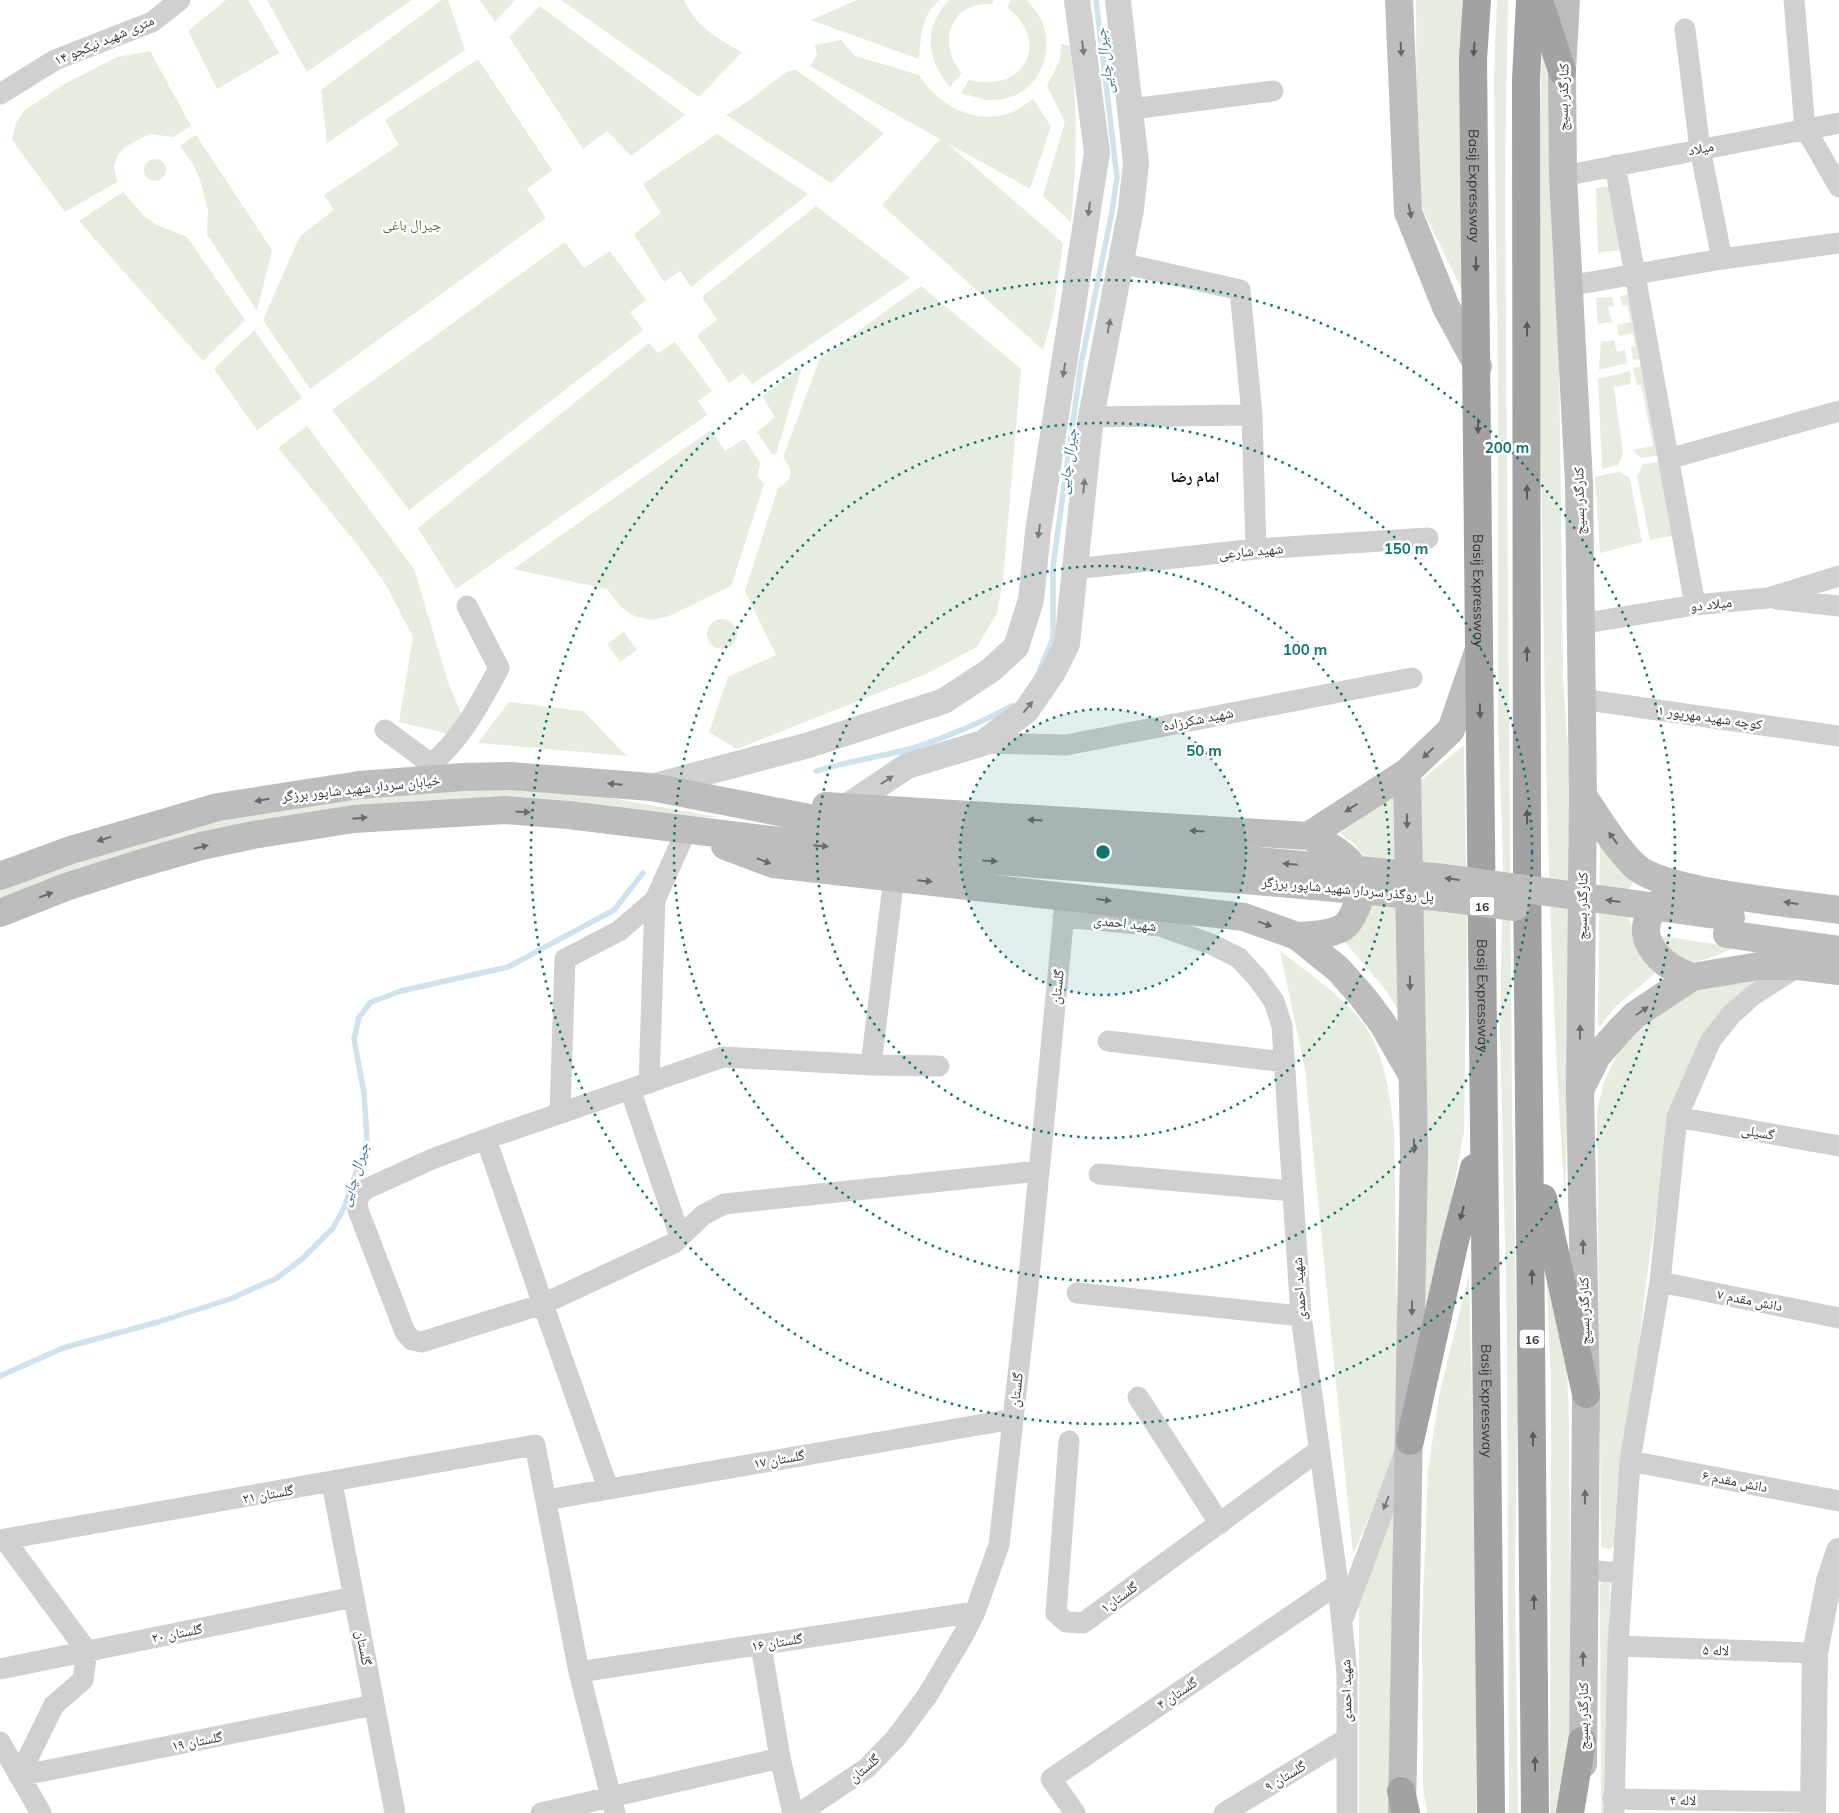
<svg xmlns="http://www.w3.org/2000/svg" width="1839" height="1813" font-family="Mulish,'Noto Naskh Arabic',sans-serif">
<style>
.green{fill:#e6ecdf}
.lines{fill:none;stroke-linecap:round;stroke-linejoin:round}
.stream{stroke:#cfe2ee;stroke-width:5.5}
.minor{stroke:#d0d0d0;stroke-width:21}
.tertiary{stroke:#d0d0d0;stroke-width:26}
.secondary{stroke:#bdbdbd;stroke-width:28}
.trunk{stroke:#a2a2a2;stroke-width:28}
.secondary-bridge{stroke:#bdbdbd;stroke-width:28}
.oneway{fill:#7a7a7a}
.oneway2{fill:#6a6a6a}
.oneway3{fill:#5a5a5a}
.ring{fill:none;stroke:#0f766e;stroke-width:2.5;stroke-dasharray:2.5 5}
.labels{text-anchor:middle;dominant-baseline:central;stroke-width:5;stroke-linejoin:round;paint-order:stroke}
.shield{fill:#fff;stroke:#707070;stroke-width:1}
.shield-label{font-size:12px;font-weight:bold;fill:#333}
.street-label{font-size:14px;fill:#333;stroke:#fff}
.park-label{font-size:14px;fill:#56703f;stroke:#fff}
.water-label{font-size:15px;font-style:italic;fill:#3f7597;stroke:#fff}
.neighbourhood-label{font-size:15px;font-weight:bold;fill:#000;stroke:#fff}
.centre{fill:#0f766e;stroke:#fff;stroke-width:2.5}
.ring-label{font-size:15px;text-anchor:middle;font-weight:bold;fill:#0f766e;stroke:#fff;stroke-width:5;stroke-linejoin:round;paint-order:stroke}
</style>
<rect width="100%" height="100%" fill="#fff"/>
<path class="green" d="M 226,0 L 248,0 L 279,53 L 217,89 L 188,31 Z
M 267,0 L 412,0 L 307,72 Z
M 442,0 L 448,0 L 465,50 L 327,143 L 321,90 Z
M 480,0 L 515,0 L 495,22 Z
M 561,0 L 684,0 C 695,26 718,39 742,52 L 699,97 Z
M 857,0 L 940,0 C 921,14 921,37 919,59 L 811,20 Z
M 949,0 L 994,0 L 992,4 C 951,1 936,43 962,73 L 950,87 C 927,59 922,29 949,0 Z
M 1011,0 L 1026,0 C 1066,35 1044,101 991,100 C 981,100 970,95 961,93 L 969,80 C 1024,94 1052,42 1007,7 Z
M 1416,0 L 1466,0 L 1466,298 L 1417,198 Z
M 1497,0 L 1508,0 L 1505,166 L 1506,340 L 1512,1097 L 1518,1412 L 1515,1569 L 1518,1813 L 1509,1813 L 1507,1326 L 1500,1032 L 1503,859 L 1498,722 L 1498,399 L 1494,77 Z
M 540,6 L 685,115 L 631,156 L 607,131 L 583,149 L 509,37 Z
M 841,40 L 855,56 L 919,75 C 937,104 974,126 1010,113 C 1018,110 1026,104 1033,99 L 1051,126 L 1030,189 L 947,143 L 1063,243 L 1053,314 L 1043,350 L 882,205 L 940,139 L 810,66 L 817,55 L 815,45 Z
M 1061,44 L 1070,46 C 1078,105 1077,162 1071,222 L 1043,196 L 1065,122 L 1047,86 L 1060,60 Z
M 150,51 L 191,126 L 173,137 L 150,134 L 125,147 L 117,156 L 114,167 L 117,182 L 65,212 L 12,140 L 16,123 L 25,110 L 66,83 L 117,57 Z
M 1542,55 L 1556,100 L 1563,679 L 1574,825 L 1565,1200 C 1549,972 1545,744 1542,515 C 1540,362 1536,209 1542,55 Z
M 478,59 L 552,170 L 527,189 L 546,218 L 310,389 L 263,320 L 300,236 L 334,210 L 324,195 L 399,145 L 385,120 Z
M 795,69 L 884,133 L 831,183 L 726,115 L 747,102 L 785,73 Z
M 717,134 L 808,194 L 691,287 L 680,271 L 664,282 L 634,234 L 661,213 L 643,184 Z
M 196,135 L 272,250 L 257,311 L 207,234 L 208,210 L 200,180 L 193,164 L 180,146 Z
M144 170a11 11 0 1 1 22 0a11 11 0 1 1-22 0Z
M 1611,186 L 1621,250 L 1598,253 L 1596,188 Z
M 123,192 L 145,217 L 157,225 L 187,237 L 245,320 L 203,361 L 79,221 Z
M 816,206 L 910,278 L 752,384 L 743,373 L 729,383 L 697,335 L 717,320 L 702,297 Z
M 565,242 L 584,268 L 610,251 L 646,300 L 630,312 L 643,330 L 409,510 L 332,410 Z
M 921,286 L 1021,369 L 1003,580 L 997,613 L 977,647 L 926,674 L 737,749 L 709,732 L 728,677 L 776,655 L 745,591 L 778,488 C 794,481 793,469 783,457 L 820,358 Z
M 1630,294 L 1641,359 L 1633,360 L 1631,347 L 1635,346 L 1633,333 L 1619,336 L 1617,325 L 1631,322 L 1627,305 L 1622,306 L 1620,296 Z
M 1612,297 L 1614,306 L 1608,307 L 1612,322 L 1598,324 L 1596,298 Z
M 254,330 L 302,398 L 257,430 L 214,369 Z
M 1614,340 L 1617,352 L 1625,350 L 1627,363 L 1599,370 L 1601,342 Z
M 675,342 L 712,391 L 698,401 L 707,415 L 456,589 L 418,528 L 649,343 L 658,353 Z
M 1645,366 L 1662,455 L 1641,458 L 1633,450 L 1653,446 L 1641,385 L 1637,385 L 1633,368 Z
M 802,367 L 776,454 L 772,454 L 757,432 L 775,417 L 762,396 Z
M 1630,371 L 1631,384 L 1614,387 L 1623,454 L 1618,465 L 1602,469 L 1598,379 Z
M 307,426 L 414,569 L 448,682 L 463,718 L 449,734 L 399,722 L 413,637 L 386,585 L 357,544 L 278,448 Z
M 711,430 L 725,451 L 744,439 L 760,462 L 758,476 L 764,484 L 731,586 L 669,616 L 653,620 L 636,617 L 622,608 L 607,589 L 513,569 Z
M 1659,462 L 1672,536 L 1650,540 L 1637,476 L 1643,464 Z
M 1619,472 L 1630,478 L 1642,542 L 1600,553 L 1595,477 Z
M707 634a15 15 0 1 1 30 0a15 15 0 1 1-30 0Z
M 624,632 L 637,650 L 620,662 L 607,644 Z
M 509,702 L 583,711 L 627,756 L 478,743 Z
M 1464,745 L 1467,940 L 1464,1132 L 1425,1338 L 1419,782 Z
M 433,789 L 525,790 L 589,794 L 717,817 L 673,818 L 433,802 L 0,902 L 0,891 L 146,837 L 244,813 Z
M 1396,794 L 1398,1010 L 1385,989 L 1344,941 L 1367,860 L 1355,845 L 1340,833 Z
M 1600,842 L 1636,875 C 1633,882 1626,892 1626,900 C 1625,926 1646,950 1659,970 L 1616,1006 L 1599,1027 L 1598,1023 Z
M 1661,936 L 1735,947 C 1706,960 1676,977 1661,936 Z
M 1280,951 C 1308,973 1354,1003 1370,1034 C 1386,1064 1390,1097 1394,1131 L 1399,1447 L 1353,1555 L 1305,1069 Z
M 1775,971 L 1743,994 L 1664,1161 L 1646,1283 L 1616,1545 L 1609,1549 L 1601,1547 L 1601,1539 L 1597,1110 L 1604,1082 L 1620,1049 L 1648,1024 L 1696,989 Z
M 1546,1264 L 1566,1344 L 1569,1423 L 1571,1754 L 1561,1813 L 1550,1813 L 1551,1384 Z
M 1469,1274 L 1476,1570 L 1476,1813 L 1427,1813 L 1423,1785 L 1422,1627 L 1428,1470 L 1439,1396 Z
M 1398,1501 L 1395,1813 L 1359,1813 L 1359,1605 Z
M 1605,1581 L 1610,1584 L 1604,1784 L 1606,1813 L 1601,1813 L 1600,1584 Z"/>
<g class="lines">
<path class="stream" d="M 1038,674 L 1053,638 L 1053,566 L 1081,364 L 1112,212 L 1117,177 L 1096,0
M 816,771 C 848,761 881,757 913,748 C 948,737 980,723 1012,706
M 0,1376 L 63,1348 L 158,1322 L 230,1299 L 277,1278 L 302,1259 L 333,1228 L 344,1208 L 367,1140 L 364,1093 L 354,1039 L 359,1017 L 371,1002 L 401,991 L 508,967 L 614,910 L 643,873"/>
<path class="minor" d="M 1794,0 L 1805,128 L 1839,187
M 1685,29 L 1700,149 L 1722,259
M 0,94 L 55,60 L 152,22 L 180,0
M 1132,109 L 1273,91
M 1615,165 L 1695,605
M 1563,176 L 1839,123
M 1121,263 L 1240,290 L 1252,415 L 1256,549
M 1568,286 L 1722,259 L 1839,243
M 1091,417 L 1252,415
M 1668,459 L 1839,411
M 1075,569 L 1256,549 L 1428,538
M 1776,599 L 1839,606
M 1580,624 L 1695,605 L 1768,598 L 1839,576
M 1581,699 L 1839,736
M 385,730 L 431,764
M 983,743 L 1066,745 L 1412,678
M 433,779 L 431,764 C 462,739 480,703 499,668 L 467,606
M 1063,917 L 1160,926 L 1211,944 L 1239,958 L 1258,979 L 1274,1001 L 1282,1026 L 1301,1316 L 1338,1584 L 1347,1674 L 1347,1813
M 1108,1041 L 1285,1062
M 871,1065 L 939,1066
M 649,1083 L 655,900
M 630,1089 L 680,1237
M 560,1113 L 565,959 L 619,931 L 655,900 L 686,831
M 1677,1117 L 1839,1146
M 486,1139 L 543,1304 L 674,1243 L 703,1215 L 724,1204 L 1039,1171
M 1099,1174 L 1292,1191
M 1660,1282 L 1839,1318
M 1077,1293 L 1301,1316
M 1138,1397 L 1220,1524
M 1069,1441 L 1056,1613 L 1066,1622 L 1083,1623 L 1318,1451
M 1630,1461 L 1839,1501
M 332,1483 L 395,1813
M 608,1488 L 543,1304 L 422,1342 L 412,1340 L 405,1332 L 358,1210 L 357,1199 L 364,1190 L 432,1159 L 486,1139 L 723,1057 L 871,1065 L 894,877
M 546,1500 L 1013,1419
M 0,1540 L 535,1445 L 579,1672 L 615,1813
M 5,1540 L 87,1651 L 83,1680 L 54,1705 L 19,1776
M 1584,1570 L 1623,1573
M 1344,1616 L 1404,1455
M 761,1645 L 780,1758 L 793,1813
M 1618,1646 L 1815,1653
M 0,1669 L 354,1597
M 579,1672 L 975,1612
M 0,1742 L 41,1813
M 19,1776 L 374,1705
M 1613,1799 L 1813,1802
M 541,1813 L 780,1758
M 800,1813 L 867,1768 L 895,1739 L 927,1696 L 964,1634 L 975,1612 L 999,1545 L 1028,1286 L 1065,903
M 1075,1813 L 1051,1779 L 1338,1584
M 1224,1813 L 1346,1739
M 1614,1813 L 1618,1646 L 1630,1461 L 1660,1282 L 1677,1117 L 1711,1040 L 1731,1015 L 1752,996 L 1799,966"/>
<path class="tertiary" d="M 651,787 L 809,745 L 944,701 L 991,670 L 1016,647 L 1031,600 L 1038,531 L 1097,152 L 1077,0
M 846,807 L 907,766 L 983,743 L 1026,711 L 1053,672 L 1067,644 L 1091,417 L 1131,209 L 1136,163 L 1118,0
M 1813,1813 L 1815,1653 L 1829,1581 L 1839,1551"/>
<path class="secondary" d="M 1399,0 L 1408,212 L 1446,307 L 1478,366
M 1566,0 L 1562,71 L 1563,176 L 1579,483 L 1583,796 L 1580,1089 L 1586,1394 L 1583,1764
M 1583,796 C 1599,819 1615,847 1635,866 C 1664,893 1795,903 1839,910
M 826,806 L 1308,836 L 1407,772 L 1451,730 L 1478,652
M 725,846 L 773,864 L 1244,917 L 1297,936 L 1338,969 L 1362,996 L 1383,1024 L 1411,1073
M 0,876 L 71,850 L 218,807 L 359,785 L 463,777 L 510,776 L 651,787 L 871,830 L 1247,860
M 1673,894 C 1665,897 1657,903 1652,911 C 1632,941 1665,968 1692,977
M 0,913 L 66,887 L 135,865 L 201,846 L 253,835 L 354,819 L 505,810 L 568,815 L 854,850 L 1245,880
M 1727,934 L 1839,950
M 1297,936 C 1312,935 1329,935 1342,928 C 1349,924 1354,913 1357,906 C 1370,868 1338,848 1308,836
M 1582,1086 L 1597,1056 L 1620,1030 L 1635,1015 L 1692,977 L 1759,966 L 1799,966 L 1839,971
M 1402,1813 L 1414,1151 L 1407,772"/>
<g class="trunk">
<path id="s1" d="M 1477,0 L 1473,59 L 1491,1813"/>
<path d="M 1530,0 L 1526,80 L 1527,865 L 1535,1813"/>
<path d="M 1539,0 L 1562,71"/>
<path d="M 1543,1198 L 1586,1394"/>
<path d="M 1410,1441 L 1454,1245 L 1474,1168"/>
<path d="M 1401,1791 L 1406,1813"/>
<path d="M 1570,1813 L 1582,1741"/>
</g>
<path class="secondary-bridge" d="M 1247,860 L 1445,878 L 1731,917
M 1245,880 L 1447,898 L 1515,907"/>
</g>
<defs><path id="oneway-solid" d="M-6-.8H1V-3.2L6.5 0L1 3.2V.8H-6Z" transform="scale(1.25)"/></defs>
<g class="oneway">
<use href="#oneway-solid" transform="translate(1083 48) rotate(83)"/>
<use href="#oneway-solid" transform="translate(1089 209) rotate(98)"/>
<use href="#oneway-solid" transform="translate(1109 326) rotate(-79)"/>
<use href="#oneway-solid" transform="translate(1064 370) rotate(99)"/>
<use href="#oneway-solid" transform="translate(1084 486) rotate(-84)"/>
<use href="#oneway-solid" transform="translate(1039 531) rotate(98)"/>
<use href="#oneway-solid" transform="translate(1028 707) rotate(-51)"/>
<use href="#oneway-solid" transform="translate(887 780) rotate(-34)"/>
<use href="#oneway-solid" transform="translate(1386 1503) rotate(111)"/>
</g>
<g class="oneway2">
<use href="#oneway-solid" transform="translate(1401 49) rotate(87)"/>
<use href="#oneway-solid" transform="translate(1410 211) rotate(79)"/>
<use href="#oneway-solid" transform="translate(1428 753) rotate(136)"/>
<use href="#oneway-solid" transform="translate(615 784) rotate(-175)"/>
<use href="#oneway-solid" transform="translate(262 800) rotate(170)"/>
<use href="#oneway-solid" transform="translate(1351 808) rotate(147)"/>
<use href="#oneway-solid" transform="translate(523 812) rotate(4)"/>
<use href="#oneway-solid" transform="translate(360 818) rotate(-5)"/>
<use href="#oneway-solid" transform="translate(1035 820) rotate(-176)"/>
<use href="#oneway-solid" transform="translate(1407 821) rotate(89)"/>
<use href="#oneway-solid" transform="translate(1197 831) rotate(-176)"/>
<use href="#oneway-solid" transform="translate(1613 838) rotate(-126)"/>
<use href="#oneway-solid" transform="translate(104 839) rotate(163)"/>
<use href="#oneway-solid" transform="translate(821 846) rotate(6)"/>
<use href="#oneway-solid" transform="translate(201 847) rotate(-14)"/>
<use href="#oneway-solid" transform="translate(764 861) rotate(21)"/>
<use href="#oneway-solid" transform="translate(990 861) rotate(4)"/>
<use href="#oneway-solid" transform="translate(1290 864) rotate(-175)"/>
<use href="#oneway-solid" transform="translate(1452 879) rotate(-173)"/>
<use href="#oneway-solid" transform="translate(925 881) rotate(6)"/>
<use href="#oneway-solid" transform="translate(46 895) rotate(-21)"/>
<use href="#oneway-solid" transform="translate(1104 900) rotate(7)"/>
<use href="#oneway-solid" transform="translate(1613 901) rotate(-172)"/>
<use href="#oneway-solid" transform="translate(1791 903) rotate(-172)"/>
<use href="#oneway-solid" transform="translate(1265 924) rotate(20)"/>
<use href="#oneway-solid" transform="translate(1410 983) rotate(89)"/>
<use href="#oneway-solid" transform="translate(1642 1011) rotate(-35)"/>
<use href="#oneway-solid" transform="translate(1580 1032) rotate(-89)"/>
<use href="#oneway-solid" transform="translate(1414 1146) rotate(89)"/>
<use href="#oneway-solid" transform="translate(1583 1247) rotate(-91)"/>
<use href="#oneway-solid" transform="translate(1412 1308) rotate(91)"/>
<use href="#oneway-solid" transform="translate(1585 1497) rotate(-89)"/>
<use href="#oneway-solid" transform="translate(1583 1659) rotate(-89)"/>
</g>
<g class="oneway3">
<use href="#oneway-solid" transform="translate(1474 49) rotate(94)"/>
<use href="#oneway-solid" transform="translate(1476 264) rotate(89)"/>
<use href="#oneway-solid" transform="translate(1527 329) rotate(-90)"/>
<use href="#oneway-solid" transform="translate(1478 426) rotate(90)"/>
<use href="#oneway-solid" transform="translate(1527 492) rotate(-90)"/>
<use href="#oneway-solid" transform="translate(1527 654) rotate(-90)"/>
<use href="#oneway-solid" transform="translate(1480 711) rotate(89)"/>
<use href="#oneway-solid" transform="translate(1527 817) rotate(-90)"/>
<use href="#oneway-solid" transform="translate(1462 1213) rotate(105)"/>
<use href="#oneway-solid" transform="translate(1532 1277) rotate(-90)"/>
<use href="#oneway-solid" transform="translate(1533 1439) rotate(-90)"/>
<use href="#oneway-solid" transform="translate(1534 1602) rotate(-90)"/>
<use href="#oneway-solid" transform="translate(1535 1764) rotate(-90)"/>
</g>
<circle cx="1103" cy="852" r="143" fill="#0f766e" fill-opacity=".12"/>
<g class="ring">
<circle cx="1103" cy="852" r="143"/>
<circle cx="1103" cy="852" r="286"/>
<circle cx="1103" cy="852" r="429"/>
<circle cx="1103" cy="852" r="572"/>
</g>
<g class="labels">
<g class="shield">
<rect x="1469.5" y="896.5" width="25" height="19" rx="4"/>
<rect x="1519.5" y="1329.5" width="25" height="19" rx="4"/>
</g>
<g class="shield-label">
<text x="1482" y="906">16</text>
<text x="1532" y="1339">16</text>
</g>
<g class="street-label">
<text transform="translate(104 40) rotate(-23)">۱۴ متری شهید نیکجو</text>
<text transform="translate(1563 97) rotate(-89)">کنارگذر بسیج</text>
<text transform="translate(1701 148) rotate(-11)">میلاد</text>
<text stroke="none"><textPath href="#s1" startOffset="186">Basij Expressway</textPath></text>
<text transform="translate(1579 501) rotate(-91)">کنارگذر بسیج</text>
<text transform="translate(1251 551) rotate(-5)">شهید شارعی</text>
<text stroke="none"><textPath href="#s1" startOffset="591">Basij Expressway</textPath></text>
<text transform="translate(1711 604) rotate(-6)">میلاد دو</text>
<text transform="translate(1710 717) rotate(8)">کوچه شهید مهرپور ۱</text>
<text transform="translate(1198 719) rotate(-11)">شهید شکرزاده</text>
<text transform="translate(361 788) rotate(-6)">خیابان سردار شهید شاپور برزگر</text>
<text transform="translate(1348 889) rotate(5)">پل روگذر سردار شهید شاپور برزگر</text>
<text transform="translate(1582 906) rotate(-89)">کنارگذر بسیج</text>
<text transform="translate(1125 923) rotate(6)">شهید احمدی</text>
<text transform="translate(1057 987) rotate(-84)">گلستان</text>
<text stroke="none"><textPath href="#s1" startOffset="996">Basij Expressway</textPath></text>
<text transform="translate(1758 1132) rotate(10)">گسیلی</text>
<text transform="translate(1299 1289) rotate(-94)">شهید احمدی</text>
<text transform="translate(1750 1300) rotate(11)">دانش مقدم ۷</text>
<text transform="translate(1584 1311) rotate(-91)">کنارگذر بسیج</text>
<text transform="translate(1016 1390) rotate(-84)">گلستان</text>
<text stroke="none"><textPath href="#s1" startOffset="1401">Basij Expressway</textPath></text>
<text transform="translate(779 1459) rotate(-10)">گلستان ۱۷</text>
<text transform="translate(1735 1481) rotate(11)">دانش مقدم ۶</text>
<text transform="translate(268 1494) rotate(-10)">گلستان ۲۱</text>
<text transform="translate(1119 1597) rotate(-36)">گلستان۱</text>
<text transform="translate(177 1633) rotate(-11)">گلستان ۲۰</text>
<text transform="translate(777 1642) rotate(-9)">گلستان ۱۶</text>
<text transform="translate(364 1648) rotate(79)">گلستان</text>
<text transform="translate(1716 1650) rotate(2)">لاله ۵</text>
<text transform="translate(1346 1691) rotate(-91)">شهید احمدی</text>
<text transform="translate(1177 1693) rotate(-34)">گلستان ۴</text>
<text transform="translate(1583 1716) rotate(-90)">کنارگذر بسیج</text>
<text transform="translate(197 1741) rotate(-11)">گلستان ۱۹</text>
<text transform="translate(864 1768) rotate(-40)">گلستان</text>
<text transform="translate(1285 1776) rotate(-31)">گلستان ۹</text>
<text transform="translate(1683 1800) rotate(1)">لاله ۴</text>
</g>
<g class="park-label">
<text x="412" y="225">جیرال باغی</text>
</g>
<g class="water-label">
<text transform="translate(1104 61) rotate(-97)">جیرال چایی</text>
<text transform="translate(1067 461) rotate(-82)">جیرال چایی</text>
<text transform="translate(354 1174) rotate(-72)">جیرال چایی</text>
</g>
<g class="neighbourhood-label">
<text x="1195" y="476">امام رضا</text>
</g>
</g>
<circle cx="1103" cy="852" r="8" class="centre"/>
<g class="ring-label">
<text x="1507" y="453">200 m</text>
<text x="1406" y="554">150 m</text>
<text x="1305" y="655">100 m</text>
<text x="1204" y="756">50 m</text>
</g>
</svg>
